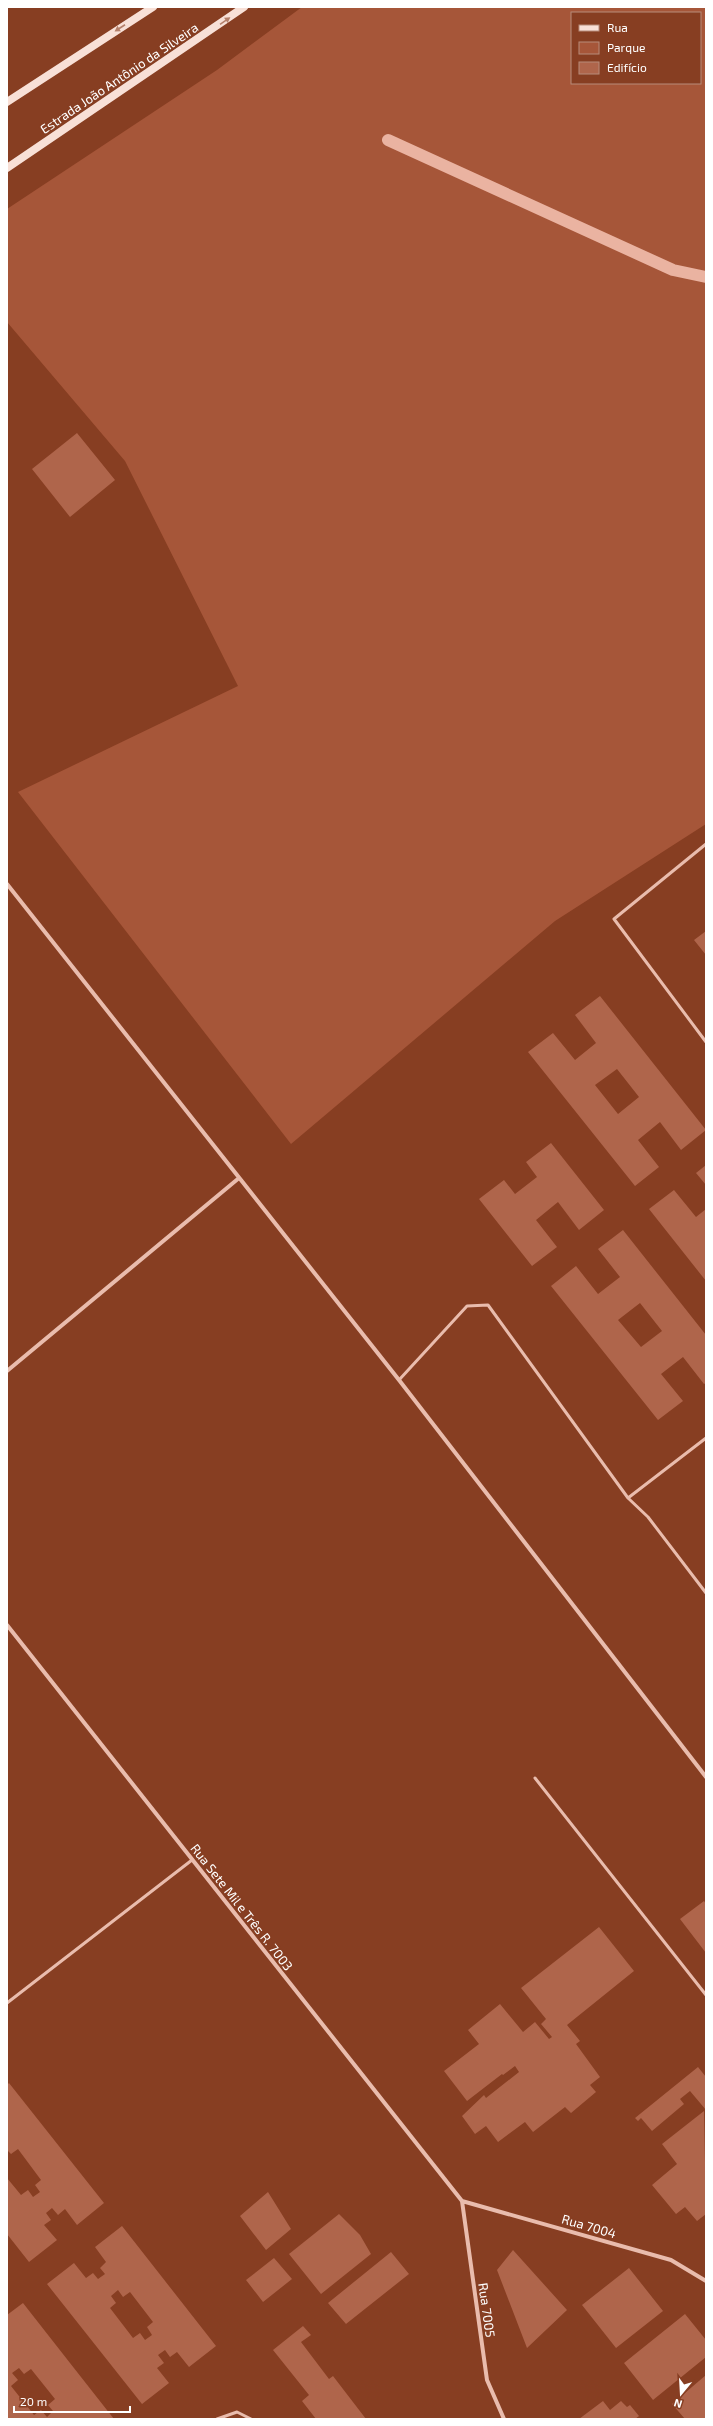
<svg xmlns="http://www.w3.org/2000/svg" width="713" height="2426" font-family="'Exo 2',sans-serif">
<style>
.green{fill:#a65639;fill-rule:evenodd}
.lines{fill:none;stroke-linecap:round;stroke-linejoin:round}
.stream{stroke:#eab3a1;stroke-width:12}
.building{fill:#af654b;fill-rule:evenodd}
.service{stroke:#e9bcad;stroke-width:3}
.minor{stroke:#e9bcad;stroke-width:4}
.secondary{stroke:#f8e0d7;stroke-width:8}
.oneway{fill:#b47f6a}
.labels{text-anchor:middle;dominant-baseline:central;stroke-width:3.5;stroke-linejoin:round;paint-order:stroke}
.street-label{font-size:13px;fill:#fff;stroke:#873e22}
</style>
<rect width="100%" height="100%" fill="#873e22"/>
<path class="green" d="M 302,7 L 706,7 L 706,824 L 555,921 L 291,1144 L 18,792 L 238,686 L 125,461 L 7,322 L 7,209 L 217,70 ZM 572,13 L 700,13 L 700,83 L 572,83 Z"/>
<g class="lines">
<path class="stream" d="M 388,140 L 673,270 L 706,277"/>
</g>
<path class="building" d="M 77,433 L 115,480 L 70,517 L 32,469 Z
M 706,931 L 706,955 L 694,940 Z
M 600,996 L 706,1130 L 681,1150 L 660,1122 L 638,1140 L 659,1167 L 635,1186 L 528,1052 L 553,1033 L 575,1060 L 596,1043 L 575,1015 ZM 617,1069 L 639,1097 L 618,1114 L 595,1085 Z
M 551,1143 L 604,1210 L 579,1230 L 558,1202 L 536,1220 L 557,1247 L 532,1266 L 479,1199 L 504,1180 L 515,1194 L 537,1177 L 526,1162 Z
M 706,1165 L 706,1185 L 696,1173 Z
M 674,1190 L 696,1217 L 706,1209 L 706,1281 L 649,1209 Z
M 623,1230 L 706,1335 L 706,1383 L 704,1384 L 683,1357 L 661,1374 L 683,1401 L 658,1420 L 551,1286 L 576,1266 L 598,1294 L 620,1277 L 598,1249 ZM 640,1303 L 662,1331 L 641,1347 L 618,1320 Z
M 704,1901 L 706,1904 L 706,1953 L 680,1919 Z
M 599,1927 L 634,1971 L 567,2025 L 580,2041 L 576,2044 L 600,2077 L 590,2085 L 596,2092 L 571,2113 L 565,2107 L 533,2132 L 525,2122 L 498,2142 L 486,2126 L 475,2134 L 462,2116 L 484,2095 L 486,2098 L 519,2072 L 515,2066 L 503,2075 L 502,2074 L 467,2101 L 444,2071 L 479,2044 L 468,2030 L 500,2004 L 523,2032 L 535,2022 L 549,2039 L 552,2037 L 541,2024 L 546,2019 L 521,1988 Z
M 698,2067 L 706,2077 L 706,2110 L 690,2091 L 680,2099 L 684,2104 L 652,2131 L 641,2118 L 638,2121 L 635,2118 Z
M 9,2083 L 104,2203 L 77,2225 L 65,2209 L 58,2215 L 52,2208 L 46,2213 L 51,2220 L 44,2225 L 57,2240 L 29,2262 L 7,2234 L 7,2178 L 21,2195 L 28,2190 L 33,2197 L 40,2192 L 35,2185 L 41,2180 L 18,2149 L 11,2154 L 7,2150 L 7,2085 Z
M 704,2111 L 706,2214 L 697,2221 L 685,2207 L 676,2214 L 652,2185 L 677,2164 L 662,2144 Z
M 268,2192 L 291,2229 L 266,2250 L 240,2216 Z
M 339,2214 L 360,2235 L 371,2254 L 321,2294 L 289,2254 Z
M 122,2226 L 216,2346 L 189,2367 L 177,2352 L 170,2357 L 165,2350 L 158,2355 L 164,2363 L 157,2368 L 169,2383 L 142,2404 L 47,2284 L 74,2263 L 86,2278 L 93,2273 L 98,2279 L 105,2274 L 100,2268 L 106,2262 L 95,2247 ZM 118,2290 L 123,2297 L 130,2292 L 153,2322 L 147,2327 L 152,2335 L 145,2340 L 140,2333 L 133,2338 L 110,2308 L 116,2303 L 111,2296 Z
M 513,2250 L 567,2310 L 527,2348 L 497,2270 Z
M 391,2252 L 409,2274 L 346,2324 L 328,2303 Z
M 274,2258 L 292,2279 L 263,2302 L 246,2280 Z
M 629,2268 L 663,2311 L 616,2348 L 582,2305 Z
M 23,2303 L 70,2363 L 114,2419 L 7,2419 L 7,2315 ZM 19,2368 L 24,2374 L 31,2369 L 55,2399 L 48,2405 L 53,2411 L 47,2417 L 41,2410 L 34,2415 L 11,2386 L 18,2380 L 12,2373 Z
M 685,2314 L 706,2340 L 706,2357 L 653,2400 L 624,2363 Z
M 303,2326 L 311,2335 L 301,2342 L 329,2379 L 333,2376 L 366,2419 L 316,2419 L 302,2401 L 309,2395 L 273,2350 Z
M 706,2375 L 706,2419 L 685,2419 L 672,2404 Z
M 603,2401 L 610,2410 L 621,2401 L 627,2407 L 630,2405 L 639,2416 L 635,2419 L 579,2419 Z"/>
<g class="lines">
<path class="service" d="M 706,844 L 614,919 L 706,1042
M 399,1380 L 467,1306 L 488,1305 L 628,1498 L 648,1517 L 706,1593
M 628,1498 L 706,1438
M 535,1778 L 706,1995
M 7,2003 L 192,1860
M 217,2419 L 237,2412 L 251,2419"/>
<path class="minor" d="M 7,884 L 399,1380 L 706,1777
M 7,1371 L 239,1178
M 7,1625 L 462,2201
M 462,2201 L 671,2260 L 706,2281
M 462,2201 L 487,2380 L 504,2419"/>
<path class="secondary" d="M 7,102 L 153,7
M 7,168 L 244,7"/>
</g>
<defs><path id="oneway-solid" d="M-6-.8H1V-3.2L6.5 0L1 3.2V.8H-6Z"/></defs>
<g class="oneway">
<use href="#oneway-solid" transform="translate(225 21) rotate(-34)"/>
<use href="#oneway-solid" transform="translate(120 28) rotate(147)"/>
</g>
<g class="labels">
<g class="street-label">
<text transform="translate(119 78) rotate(-34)">Estrada João Antônio da Silveira</text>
<text transform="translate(242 1907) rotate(52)">Rua Sete Mil e Três R. 7003</text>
<text transform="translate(589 2226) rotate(16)">Rua 7004</text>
<text transform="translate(487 2310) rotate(82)">Rua 7005</text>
</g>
</g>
<rect width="713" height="2426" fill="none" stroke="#ffffff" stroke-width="16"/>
<rect x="571" y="12" width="130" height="72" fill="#873e22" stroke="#b78b7a"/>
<rect x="579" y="25" width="20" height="6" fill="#f8e0d7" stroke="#b78b7a"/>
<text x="607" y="32" font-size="12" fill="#ffffff">Rua</text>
<rect x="579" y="42" width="20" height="12" fill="#a65639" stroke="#b78b7a"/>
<text x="607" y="52" font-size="12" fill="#ffffff">Parque</text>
<rect x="579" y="62" width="20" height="12" fill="#af654b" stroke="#b78b7a"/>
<text x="607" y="72" font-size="12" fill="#ffffff">Edifício</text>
<g transform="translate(681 2394) rotate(198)" stroke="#873e22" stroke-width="3" paint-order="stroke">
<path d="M0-3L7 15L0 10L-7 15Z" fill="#ffffff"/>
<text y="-6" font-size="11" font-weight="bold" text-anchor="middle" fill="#ffffff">N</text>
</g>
<path d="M14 2406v6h116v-6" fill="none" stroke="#ffffff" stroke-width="2"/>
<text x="20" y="2406" font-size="12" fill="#ffffff" stroke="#873e22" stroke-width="3" paint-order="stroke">20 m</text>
</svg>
